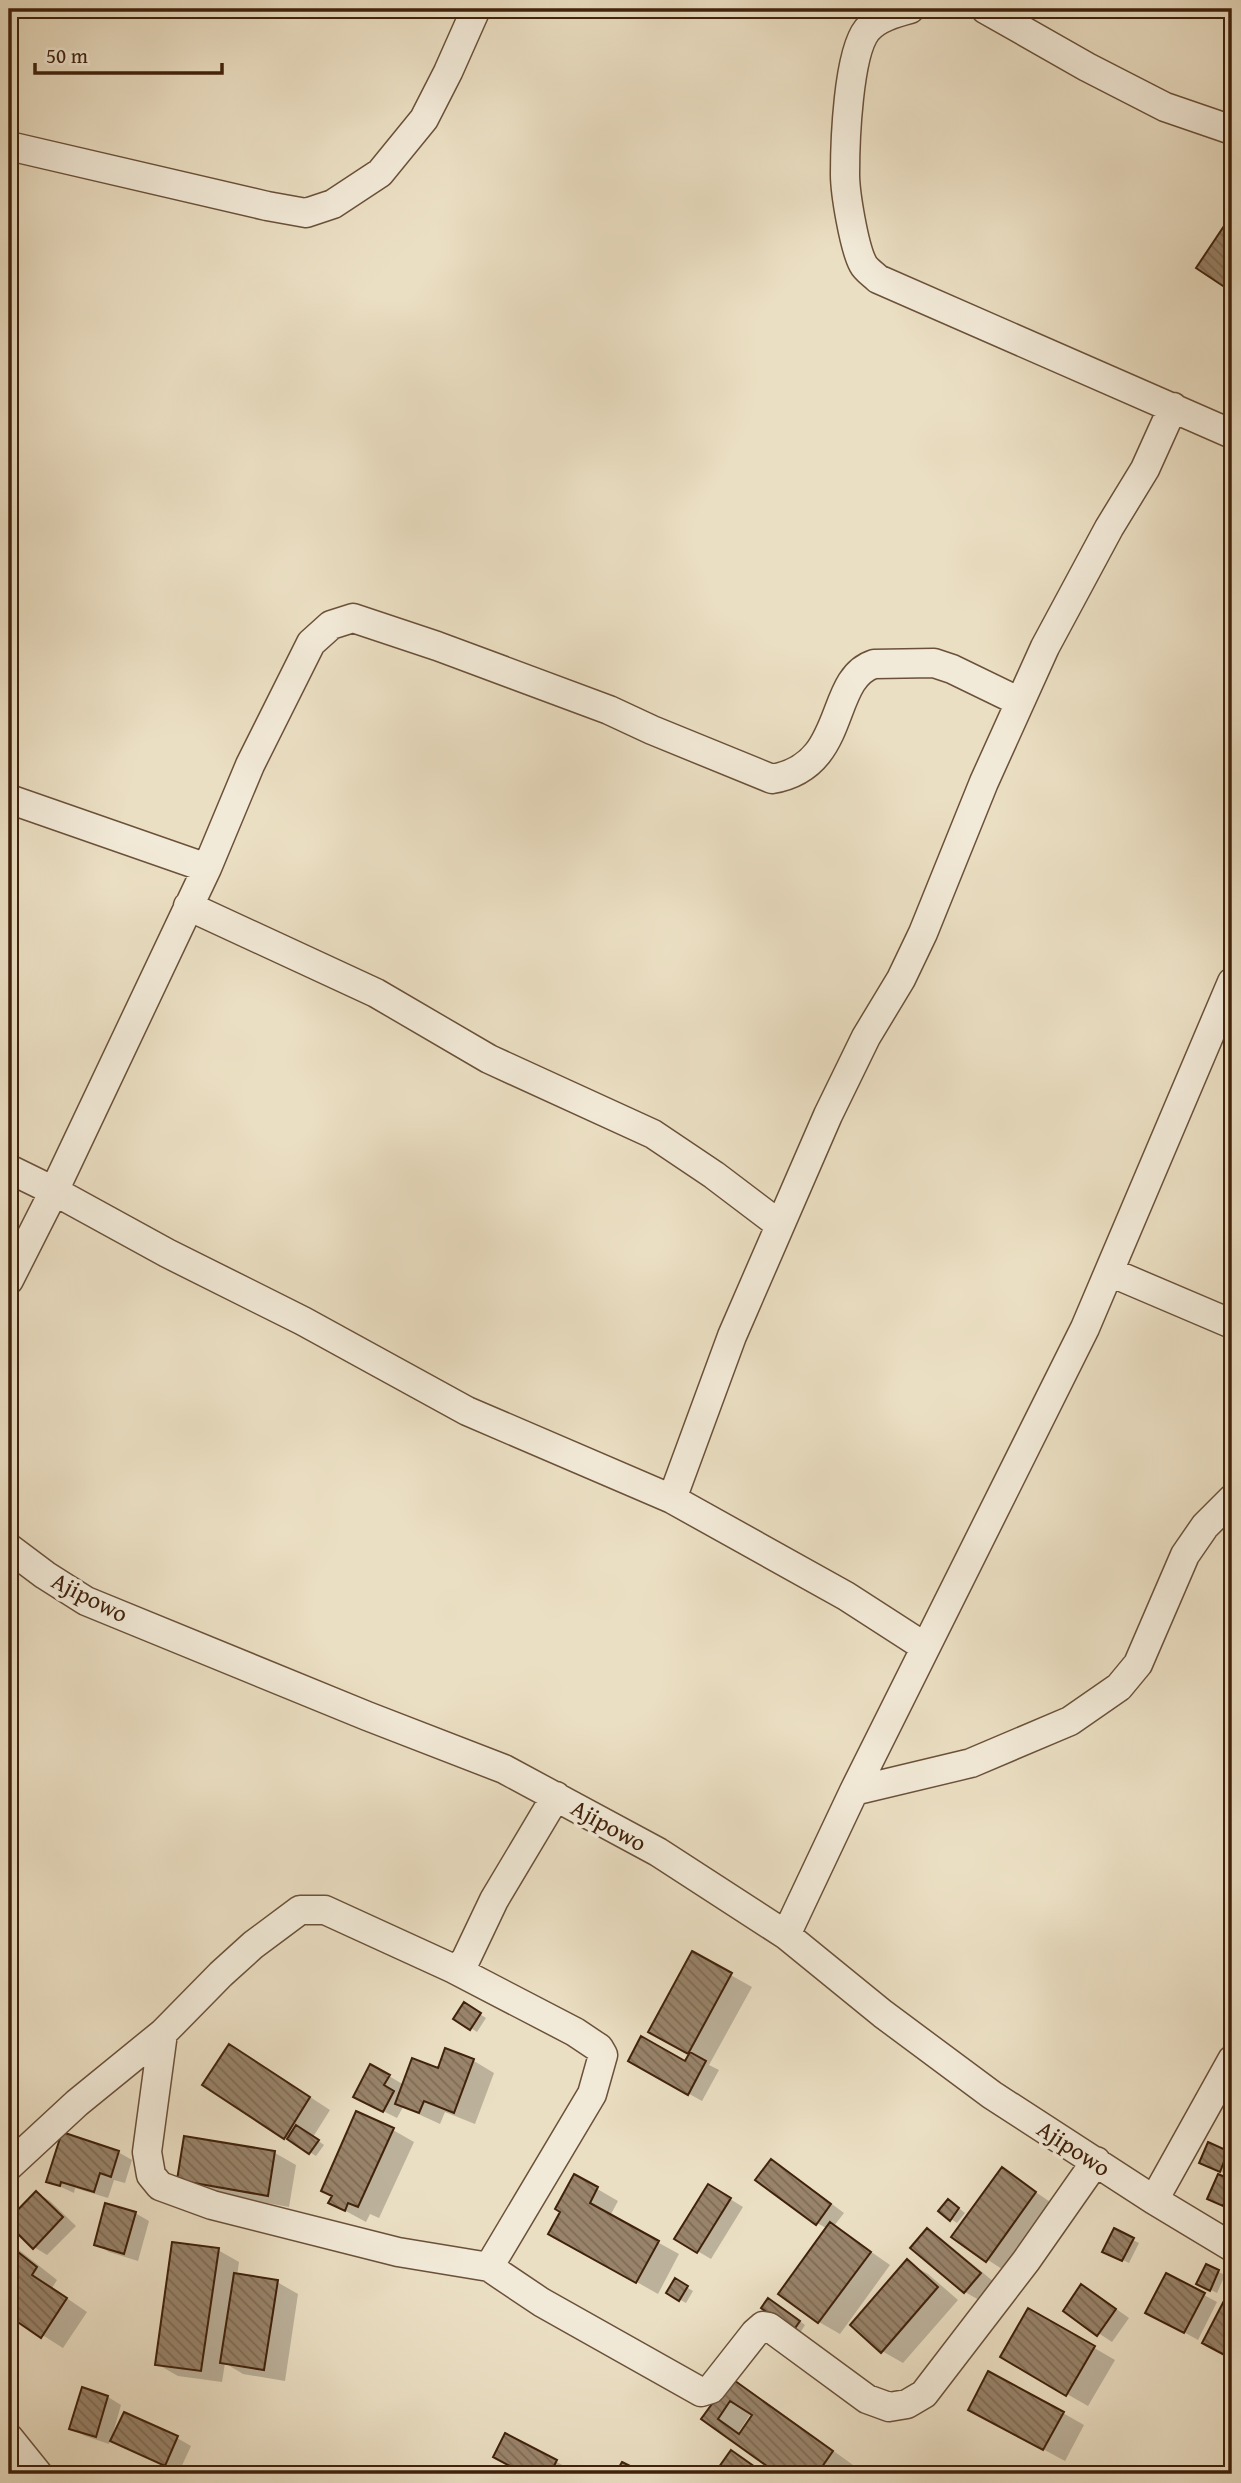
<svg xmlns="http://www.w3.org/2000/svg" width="1241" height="2483" font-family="'Gentium Book Plus',serif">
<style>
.shadow{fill:#0003;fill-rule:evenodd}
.building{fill:url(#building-back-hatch);stroke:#40220b;stroke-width:2;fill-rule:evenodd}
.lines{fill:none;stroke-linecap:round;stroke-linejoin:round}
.minor-casing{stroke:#6b5139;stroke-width:31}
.minor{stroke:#f2ead8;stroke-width:28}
.labels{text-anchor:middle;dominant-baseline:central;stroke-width:7;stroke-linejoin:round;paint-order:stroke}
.street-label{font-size:24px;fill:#40220b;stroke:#f2ead8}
</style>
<defs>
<pattern id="building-back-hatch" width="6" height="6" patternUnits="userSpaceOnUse" patternTransform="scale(1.75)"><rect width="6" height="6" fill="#99846b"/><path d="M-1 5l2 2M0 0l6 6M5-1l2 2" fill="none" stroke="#7e6c56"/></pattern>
</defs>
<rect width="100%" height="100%" fill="#ebdfc3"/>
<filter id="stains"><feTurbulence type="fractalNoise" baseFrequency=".00286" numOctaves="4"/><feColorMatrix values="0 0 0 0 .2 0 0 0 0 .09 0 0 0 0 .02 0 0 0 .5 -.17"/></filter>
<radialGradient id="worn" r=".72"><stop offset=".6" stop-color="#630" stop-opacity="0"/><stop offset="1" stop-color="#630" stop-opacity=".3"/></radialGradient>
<path class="shadow" d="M 693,1954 L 752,1987 L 709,2065 L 719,2070 L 702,2101 L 630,2061 L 686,2063 L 691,2054 L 651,2031 Z
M 464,2004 L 486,2018 L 477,2032 L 456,2018 Z
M 446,2050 L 474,2061 L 494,2073 L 475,2124 L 445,2112 L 440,2124 L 403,2107 L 397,2118 L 369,2104 L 389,2076 L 404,2085 L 439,2070 Z
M 250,2058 L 330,2110 L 313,2137 L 324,2145 L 316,2156 L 285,2137 Z
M 393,2130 L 414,2142 L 379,2218 L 370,2214 L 366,2222 L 331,2203 Z
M 186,2138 L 275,2153 L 296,2165 L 289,2207 L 200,2191 L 179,2179 Z
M 1209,2145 L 1232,2156 L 1226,2174 L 1207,2166 Z
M 118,2152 L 132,2160 L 125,2183 L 114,2180 L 108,2198 L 75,2188 L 74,2193 L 48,2181 Z
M 785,2169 L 844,2213 L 834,2226 L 890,2265 L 840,2334 L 819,2322 L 780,2293 L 828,2229 L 817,2223 Z
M 1002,2169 L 1056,2206 L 1008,2273 L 953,2237 Z
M 575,2176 L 618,2201 L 610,2216 L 679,2254 L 658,2294 L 550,2233 L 562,2211 Z
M 1219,2176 L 1232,2182 L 1230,2208 L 1216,2202 Z
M 709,2186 L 743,2207 L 711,2259 L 677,2239 Z
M 37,2193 L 50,2201 L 76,2226 L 47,2255 L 34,2247 L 9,2223 Z
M 955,2205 L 965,2213 L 957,2223 L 951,2219 Z
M 135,2213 L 149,2221 L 138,2261 L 109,2252 L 96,2244 Z
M 927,2230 L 941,2238 L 994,2282 L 979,2300 L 965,2292 L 913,2248 Z
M 1115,2231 L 1139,2243 L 1129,2263 L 1105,2251 Z
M 9,2242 L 57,2280 L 52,2288 L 87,2312 L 63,2348 L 9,2314 Z
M 218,2250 L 239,2262 L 237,2276 L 277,2282 L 298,2294 L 285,2381 L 243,2374 L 225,2363 L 222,2382 L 178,2376 L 157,2364 Z
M 907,2262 L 928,2274 L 958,2300 L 903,2363 L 882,2351 Z
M 1206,2266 L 1225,2275 L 1217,2293 L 1205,2287 Z
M 675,2280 L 693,2291 L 686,2303 L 668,2293 Z
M 1095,2294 L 1129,2318 L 1112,2342 L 1065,2311 Z
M 1204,2295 L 1217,2302 L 1198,2340 L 1148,2312 Z
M 775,2303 L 805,2325 L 800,2333 L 794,2329 Z
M 1029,2310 L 1115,2360 L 1088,2406 L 1002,2357 Z
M 731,2380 L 752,2392 L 853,2465 L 846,2474 L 781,2474 L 704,2418 ZM 751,2413 L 754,2415 L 741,2435 L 738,2433 Z
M 83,2390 L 108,2397 L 121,2405 L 112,2437 L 177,2438 L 191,2446 L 179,2472 L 111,2439 L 109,2444 L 85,2436 L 71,2428 Z
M 1063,2413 L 1084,2425 L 1065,2461 L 991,2421 Z
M 506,2435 L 570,2469 L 567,2474 L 527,2474 L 495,2457 Z"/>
<path class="building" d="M 1232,214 L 1232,286 L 1229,290 L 1196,268 Z
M 692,1951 L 732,1973 L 688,2054 L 648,2032 Z
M 464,2002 L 481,2013 L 470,2030 L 453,2019 Z
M 641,2036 L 685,2061 L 690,2052 L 706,2061 L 688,2095 L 628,2061 Z
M 229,2044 L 310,2097 L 284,2139 L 202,2085 Z
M 445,2048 L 474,2059 L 454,2113 L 424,2101 L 419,2113 L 395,2104 L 412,2058 L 438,2068 Z
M 370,2064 L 390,2075 L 384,2085 L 394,2091 L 383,2112 L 353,2097 Z
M 356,2111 L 394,2128 L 358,2207 L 348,2203 L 345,2211 L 328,2203 L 332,2196 L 321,2191 Z
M 296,2125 L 319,2140 L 309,2154 L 287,2139 Z
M 62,2132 L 119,2151 L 111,2177 L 100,2173 L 94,2192 L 61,2182 L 60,2186 L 46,2182 Z
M 184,2136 L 275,2151 L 268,2196 L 177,2180 Z
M 1208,2142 L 1228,2151 L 1220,2172 L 1199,2163 Z
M 771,2159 L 831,2204 L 816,2225 L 755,2180 Z
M 1002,2167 L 1036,2192 L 986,2262 L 951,2237 Z
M 574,2174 L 598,2187 L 590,2203 L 659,2241 L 636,2283 L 548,2234 L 560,2212 L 555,2209 Z
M 1218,2174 L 1232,2180 L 1232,2186 L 1223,2206 L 1207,2199 Z
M 708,2184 L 731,2198 L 697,2253 L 674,2239 Z
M 36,2191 L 63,2217 L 33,2249 L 9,2225 L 9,2219 Z
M 948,2199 L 959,2208 L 950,2221 L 938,2211 Z
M 105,2203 L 136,2212 L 124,2254 L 94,2245 Z
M 830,2222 L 871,2252 L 818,2323 L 778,2294 Z
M 927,2228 L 981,2273 L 964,2293 L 910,2248 Z
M 1114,2228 L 1134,2238 L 1122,2261 L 1102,2252 Z
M 172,2242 L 219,2248 L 201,2371 L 155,2365 Z
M 9,2245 L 37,2267 L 32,2275 L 67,2298 L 41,2338 L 9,2316 Z
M 907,2259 L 938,2287 L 881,2353 L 850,2325 Z
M 1206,2264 L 1219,2270 L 1210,2291 L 1196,2284 Z
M 234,2273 L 278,2280 L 264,2370 L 220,2363 Z
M 1166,2273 L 1205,2293 L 1184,2333 L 1145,2313 Z
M 675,2278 L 688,2286 L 679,2301 L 666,2293 Z
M 1081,2284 L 1116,2309 L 1097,2336 L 1063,2311 Z
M 1227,2295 L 1232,2297 L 1232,2359 L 1202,2343 Z
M 768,2298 L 800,2321 L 793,2331 L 761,2308 Z
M 1028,2308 L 1095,2346 L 1066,2396 L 1000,2357 Z
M 988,2371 L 1064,2412 L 1043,2450 L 968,2410 Z
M 731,2378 L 833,2451 L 817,2474 L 778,2474 L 701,2419 ZM 730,2401 L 752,2415 L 739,2434 L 718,2419 Z
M 82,2387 L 108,2396 L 96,2437 L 69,2429 Z
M 124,2412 L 178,2436 L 165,2466 L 110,2441 Z
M 505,2433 L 557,2460 L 550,2474 L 525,2474 L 493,2457 Z
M 731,2450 L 765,2474 L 714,2474 Z
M 622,2462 L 646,2474 L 615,2474 Z"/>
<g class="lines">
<defs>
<path id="minor" d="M 910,9 C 895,13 877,18 867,30 C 848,54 845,142 845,174 C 845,193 854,247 863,264 C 866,270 873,274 878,279 L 1232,434
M 985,9 L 1087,67 L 1165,107 L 1232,130
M 9,146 L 267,206 L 306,213 L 333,204 L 380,173 L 424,119 L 448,72 L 476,9
M 9,799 L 207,868
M 188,906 L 376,993 L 489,1059 L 653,1134 L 714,1175 L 780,1225
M 9,1169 L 54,1191 L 167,1253 L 303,1321 L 467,1411 L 672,1499 L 846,1596 L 925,1647
M 1110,1272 L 1232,1324
M 9,1280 L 54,1191 L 207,868 L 250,765 L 311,643 L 331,625 L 353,618 L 437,646 L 609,710 L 652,730 L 772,779 C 849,766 827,679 874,664 L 934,663 L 952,669 L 1020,702
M 672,1499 L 732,1336 L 828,1115 L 866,1037 L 901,979 L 923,933 L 984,782 L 1045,647 L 1109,528 L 1145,469 L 1173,407
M 9,1548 L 45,1575 L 86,1601 L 367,1716 L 504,1769 L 658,1852 L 786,1935 L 883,2014 L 992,2095 L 1154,2200 L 1232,2247
M 854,1791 L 971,1763 L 1070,1721 L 1119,1687 L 1138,1664 L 1185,1555 L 1205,1526 L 1232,1499
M 556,1796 L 494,1900 L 465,1961 L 454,1969 L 325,1910 L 300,1910 L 253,1945 L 221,1974 L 163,2033 L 147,2152 L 151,2175 L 160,2186 L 212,2205 L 398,2252 L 489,2267 L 541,2302 L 701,2392 L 711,2389 L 755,2333 L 763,2326 L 769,2327 L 867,2399 L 889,2407 L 907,2404 L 924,2394 L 1026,2261 L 1096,2161
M 786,1935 L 854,1791 L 1085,1328 L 1232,982
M 454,1969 L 575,2032 L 599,2048 L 603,2055 L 592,2094 L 489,2267
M 9,2166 L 77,2103 L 163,2033
M 1154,2200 L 1232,2060
M 9,2438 L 38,2474"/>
</defs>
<use href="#minor" class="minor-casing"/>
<use href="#minor" class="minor"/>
</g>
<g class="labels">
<g class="street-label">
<text transform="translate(90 1597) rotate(27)">Ajipowo</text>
<text transform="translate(609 1825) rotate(29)">Ajipowo</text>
<text transform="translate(1074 2148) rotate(33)">Ajipowo</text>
</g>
</g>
<rect width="1241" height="2483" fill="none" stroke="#ebdfc3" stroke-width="35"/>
<rect x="10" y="10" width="1220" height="2462" fill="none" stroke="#40220b" stroke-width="3.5"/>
<rect x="18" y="18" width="1206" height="2448" fill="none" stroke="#40220b" stroke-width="2"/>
<path d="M35 63v10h187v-10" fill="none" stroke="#40220b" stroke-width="3.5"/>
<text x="46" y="63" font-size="21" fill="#40220b" stroke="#f2ead8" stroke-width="5" paint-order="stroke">50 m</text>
<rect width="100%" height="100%" filter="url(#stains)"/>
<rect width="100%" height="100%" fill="url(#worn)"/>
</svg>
